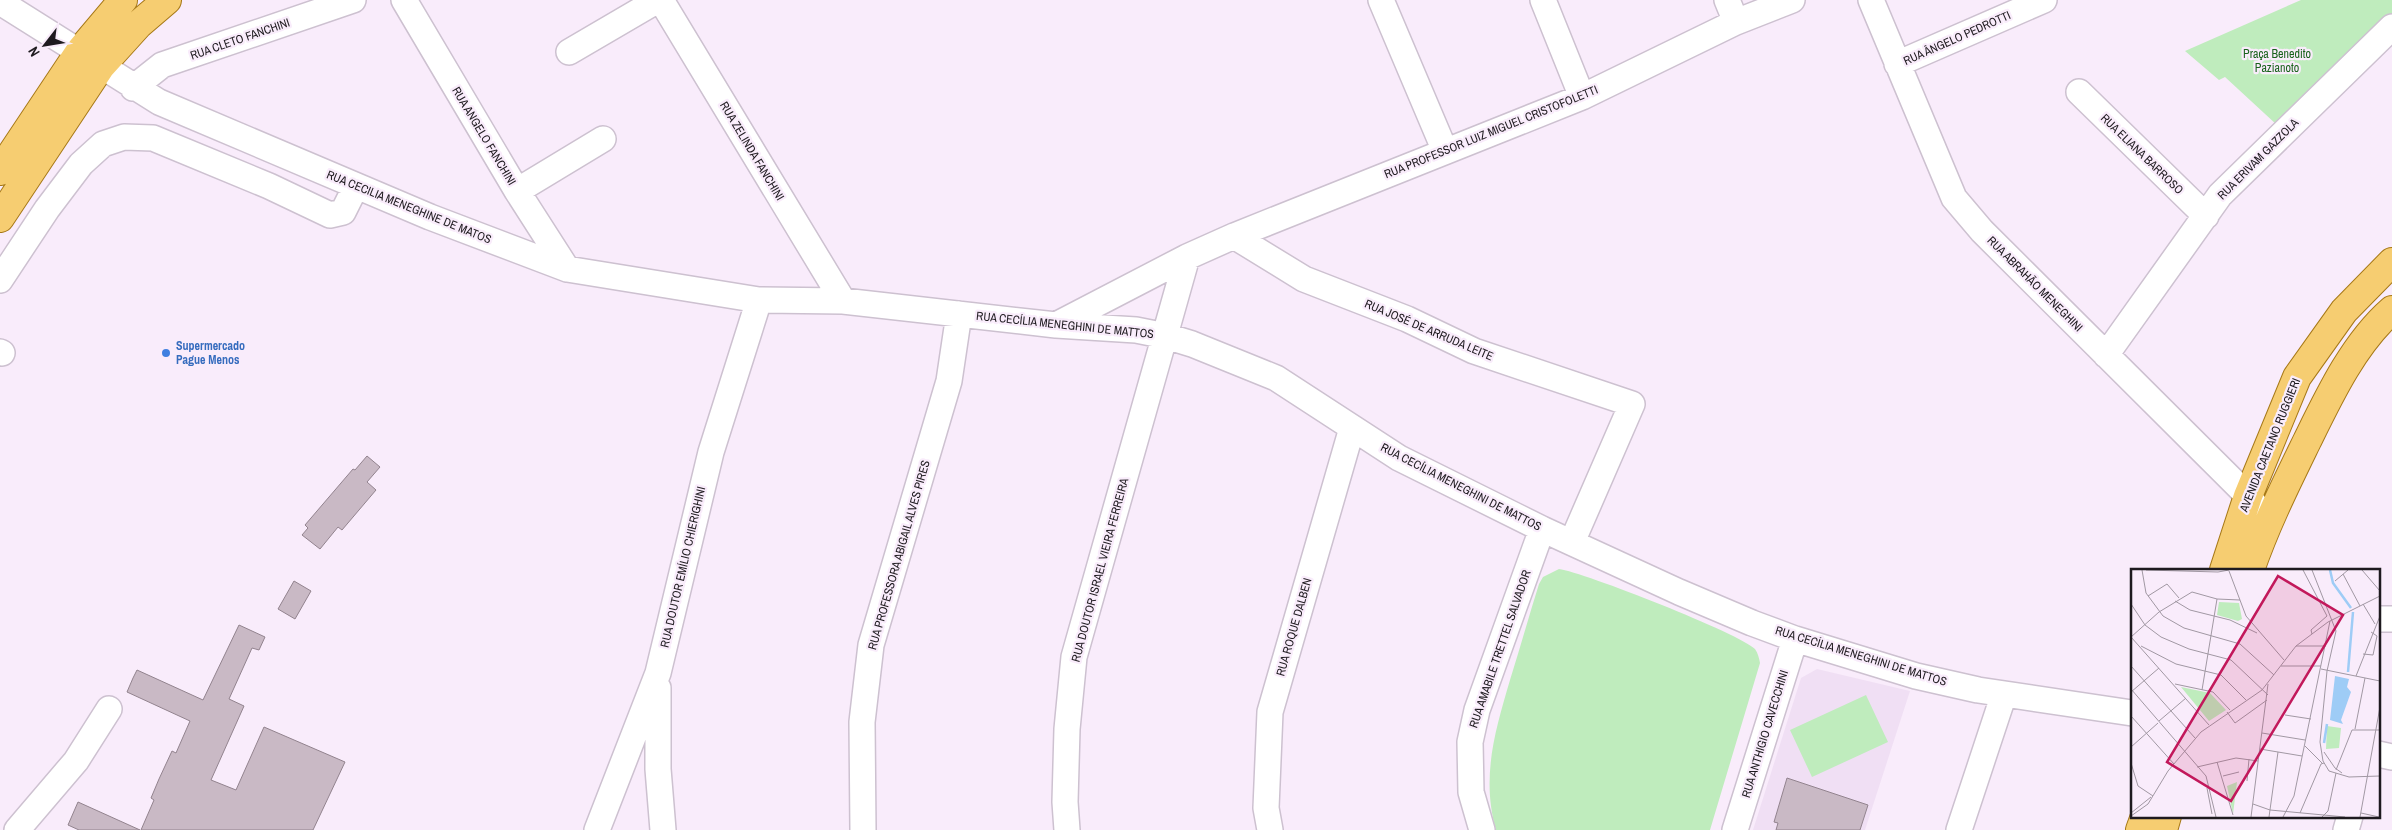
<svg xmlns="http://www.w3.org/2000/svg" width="2392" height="830" font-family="'Archivo Narrow',sans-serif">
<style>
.built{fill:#f0dff4}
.green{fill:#bfecbd}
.building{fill:#c9b9c5;stroke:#92838e}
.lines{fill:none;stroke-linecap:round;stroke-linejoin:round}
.minor-casing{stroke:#cdc1d0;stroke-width:28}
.major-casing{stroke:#a67817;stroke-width:30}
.minor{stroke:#fff;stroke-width:25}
.major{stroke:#f6cd71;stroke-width:28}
.shop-dot{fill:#3f7fe0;stroke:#f9ecfb;stroke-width:2}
.labels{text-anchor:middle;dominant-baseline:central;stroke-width:4.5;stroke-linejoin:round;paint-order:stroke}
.street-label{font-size:12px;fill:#1e1a1f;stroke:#f9ecfb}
.park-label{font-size:12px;fill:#18621b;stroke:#f9ecfb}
.shop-label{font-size:12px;font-weight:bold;fill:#366cbe;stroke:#f9ecfb;text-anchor:start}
.inset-river{fill:none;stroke:#9eccf6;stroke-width:2.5}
.inset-road{fill:none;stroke:#a198a3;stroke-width:1}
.view{fill:#c2185b;fill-opacity:0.15;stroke:#c2185b;stroke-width:2.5}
.inset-edge{fill:none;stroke:#1e1a1f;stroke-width:2.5}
</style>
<rect width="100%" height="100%" fill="#f9ecfb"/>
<path class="built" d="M 1817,669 L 1910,691 L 1865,830 L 1753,830 L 1801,678 Z"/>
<path class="green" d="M 2301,0 L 2392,0 L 2392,17 L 2277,125 L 2225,77 L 2219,80 L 2185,51 Z
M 1559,569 C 1583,572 1741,634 1755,649 C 1758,653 1759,658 1760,663 L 1710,830 L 1496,830 C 1481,777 1495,731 1510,680 C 1520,648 1529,616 1539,584 L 1543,577 Z
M 1866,695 L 1888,742 L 1812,777 L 1790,730 Z"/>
<path class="building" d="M 367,456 L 380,467 L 367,482 L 376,490 L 342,530 L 338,527 L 320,549 L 302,535 L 308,528 L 305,525 L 353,469 L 355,470 Z
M 294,581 L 311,591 L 295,619 L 278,609 Z
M 239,625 L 265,637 L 259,650 L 252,648 L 229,699 L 244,706 L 211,780 L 236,790 L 264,727 L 345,762 L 313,830 L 141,830 L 154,800 L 151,798 L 159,779 L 172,751 L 176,753 L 190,721 L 127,692 L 133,678 L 137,670 L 203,700 Z
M 1787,778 L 1868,805 L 1860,830 L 1776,830 L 1778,823 L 1774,822 Z
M 78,802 L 140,830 L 79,830 L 68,825 Z"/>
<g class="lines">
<defs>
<path id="minor" d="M 404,0 L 517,191 L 567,269
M 661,0 L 843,301
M 1381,0 L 1445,151
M 1543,0 L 1582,97
M 1727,0 L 1736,22
M 1871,0 L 1954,198 L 1982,231 L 2248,496 L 2260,511
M 0,2 L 159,102 L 430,217 L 567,269 L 759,300 L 843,301 L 1056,325 L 1136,330 L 1166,336 L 1192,344 L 1276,378 L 1399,458 L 1542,529 L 1679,592 L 1752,623 L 1795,639 L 1916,676 L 1978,690 L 2132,713
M 569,52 L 658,0
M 1897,64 L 2044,0
M 133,88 L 162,65 L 353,0
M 2079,92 L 2206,216
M 517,191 L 603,139
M 1234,236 L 1304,279 L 1407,319 L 1474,351 L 1632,404 L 1572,542
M 0,280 L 47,209 L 81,164 L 103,144 L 124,137 L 153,138 L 269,186 L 330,215 L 343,212 L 356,186
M 1056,325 L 1187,257 L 1234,236 L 1582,97 L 1736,22 L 1792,0
M 0,352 L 2,353
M 2106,355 L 2220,195 L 2392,27
M 2378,619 L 2392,619
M 658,688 L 658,769 L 663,830
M 2378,754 L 2392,757
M 17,830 L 76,761 L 109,709
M 597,830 L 658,673 L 711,452 L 759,300
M 863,830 L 862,722 L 871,645 L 949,381 L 959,314
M 1067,830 L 1065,802 L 1067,729 L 1074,657 L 1187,257
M 1270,830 L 1266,808 L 1270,712 L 1352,428
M 1482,830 L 1471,792 L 1470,742 L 1477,710 L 1542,529
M 1735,830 L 1795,639
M 1959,830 L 2004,694
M 2346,830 L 2350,816"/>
<path id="major" d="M 0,171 L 80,51 L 123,0
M 0,218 L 101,66 L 139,24 L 167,0
M 2224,570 L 2248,496 L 2297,377 L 2344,311 L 2392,262
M 2250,570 C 2266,524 2286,484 2307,441 C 2329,396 2354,343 2392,310
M 2140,830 L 2145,816
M 2163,830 L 2167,816"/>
</defs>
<use href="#minor" class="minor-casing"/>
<use href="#major" class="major-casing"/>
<use href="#minor" class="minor"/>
<use href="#major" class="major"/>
</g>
<circle class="shop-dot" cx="166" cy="353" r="5"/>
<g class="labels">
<g class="street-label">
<text transform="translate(1957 38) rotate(-24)">RUA ÂNGELO PEDROTTI</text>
<text transform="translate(240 39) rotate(-19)">RUA CLETO FANCHINI</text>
<text transform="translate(1491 132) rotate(-22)">RUA PROFESSOR LUIZ MIGUEL CRISTOFOLETTI</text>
<text transform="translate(484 136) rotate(59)">RUA ANGELO FANCHINI</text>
<text transform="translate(752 151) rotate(59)">RUA ZELINDA FANCHINI</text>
<text transform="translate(2142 154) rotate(44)">RUA ELIANA BARROSO</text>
<text transform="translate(2258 159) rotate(-45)">RUA ERIVAM GAZZOLA</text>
<text transform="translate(409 207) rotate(22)">RUA CECILIA MENEGHINE DE MATOS</text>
<text transform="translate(2035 284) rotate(45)">RUA ABRAHÃO MENEGHINI</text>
<text transform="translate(1065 325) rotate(6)">RUA CECÍLIA MENEGHINI DE MATTOS</text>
<text transform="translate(1429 330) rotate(23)">RUA JOSÉ DE ARRUDA LEITE</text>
<text transform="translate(2270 445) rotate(-68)">AVENIDA CAETANO RUGGIERI</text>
<text transform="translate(1461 487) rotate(27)">RUA CECÍLIA MENEGHINI DE MATTOS</text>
<text transform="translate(899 555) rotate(-74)">RUA PROFESSORA ABIGAIL ALVES PIRES</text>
<text transform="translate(683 567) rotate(-77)">RUA DOUTOR EMÍLIO CHIERIGHINI</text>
<text transform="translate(1100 570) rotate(-75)">RUA DOUTOR ISRAEL VIEIRA FERREIRA</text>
<text transform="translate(1294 627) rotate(-74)">RUA ROQUE DALBEN</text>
<text transform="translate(1500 649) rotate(-71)">RUA AMABILE TRETTEL SALVADOR</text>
<text transform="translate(1861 656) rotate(17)">RUA CECÍLIA MENEGHINI DE MATTOS</text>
<text transform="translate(1765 734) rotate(-73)">RUA ANTHIGIO CAVECCHINI</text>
</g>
<g class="park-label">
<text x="2277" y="54">Praça Benedito<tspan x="2277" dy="14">Pazianoto</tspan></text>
</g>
<g class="shop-label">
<text x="176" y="346">Supermercado<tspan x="176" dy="14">Pague Menos</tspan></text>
</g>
</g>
<g transform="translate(2131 569)">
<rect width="249" height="249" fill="#f9ecfb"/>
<path d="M 88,33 L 108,34 L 111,50 L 107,52 L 86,46 ZM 50,118 L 79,124 L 95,141 L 78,152 ZM 196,157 L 210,159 L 208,179 L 195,180 ZM 106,213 L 102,245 L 96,217 Z" fill="#bfecbd"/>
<path d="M 204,107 L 218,110 L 216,118 L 220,123 L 210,151 L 212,155 L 199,151 Z" fill="#9eccf6"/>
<path class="inset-river" d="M 199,1 L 202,14 L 220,39M 217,103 L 222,43M 193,174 L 196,155"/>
<path class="inset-road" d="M 11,1 L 15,24 L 32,47 L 53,59 L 109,75 L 143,106M 15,1 L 87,3 L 98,1M 172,1 L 196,47 L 180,61 L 181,65M 181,1 L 205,62 L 196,102 L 189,173 L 192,192 L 198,202 L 218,208 L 249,207M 231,1 L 249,22M 98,2 L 115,47 L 153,91M 212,5 L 229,37M 204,12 L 217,1M 17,27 L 36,15 L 48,29M 44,32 L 59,41 L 99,51 L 126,64M 0,35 L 14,56 L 30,68 L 58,80 L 100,91 L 137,126M 232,35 L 244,55M 0,68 L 28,43 L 61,23 L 86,30 L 109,31M 0,68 L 78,156M 10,77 L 45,95 L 90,106 L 115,131M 165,77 L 195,77M 232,85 L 242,86 L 246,67 L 240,63M 0,97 L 64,169M 150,97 L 190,97M 190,100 L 249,112M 225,107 L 249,47M 44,115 L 82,123 L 99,141M 0,120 L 75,207 L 85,248M 71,121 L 86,30M 0,123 L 28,99M 96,143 L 104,154 L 136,131M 154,146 L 180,150M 0,147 L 43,195M 28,152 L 55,129M 224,160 L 234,109M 131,164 L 174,171M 174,177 L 191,194M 0,178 L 27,154M 129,180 L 171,187M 193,183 L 204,199 L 211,204M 86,193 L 102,246M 0,194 L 7,217 L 22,227M 66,198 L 105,189 L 127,192M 205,201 L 221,161 L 249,161M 92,207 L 108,203M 116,212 L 118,190M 76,219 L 81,245M 122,235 L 139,241 L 214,248M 0,244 L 20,228M 169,244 L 190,195 L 193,194M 230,244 L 248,248M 0,247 L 17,235 L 37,202 L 70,163 L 131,121 L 165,77 L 197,53 L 249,27M 120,248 L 137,115M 138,248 L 147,183M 152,248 L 163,227 L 199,52M 191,248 L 197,242 L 205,204M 229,248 L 249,138"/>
<path class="view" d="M 147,7 L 212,46 L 100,232 L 36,193 Z"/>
<rect width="249" height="249" class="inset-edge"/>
</g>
<g transform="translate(45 45) rotate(239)" stroke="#f9ecfb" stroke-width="4" paint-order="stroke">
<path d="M0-4L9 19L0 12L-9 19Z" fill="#1e1a1f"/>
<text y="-8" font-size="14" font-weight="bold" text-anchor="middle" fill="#1e1a1f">N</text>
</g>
</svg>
